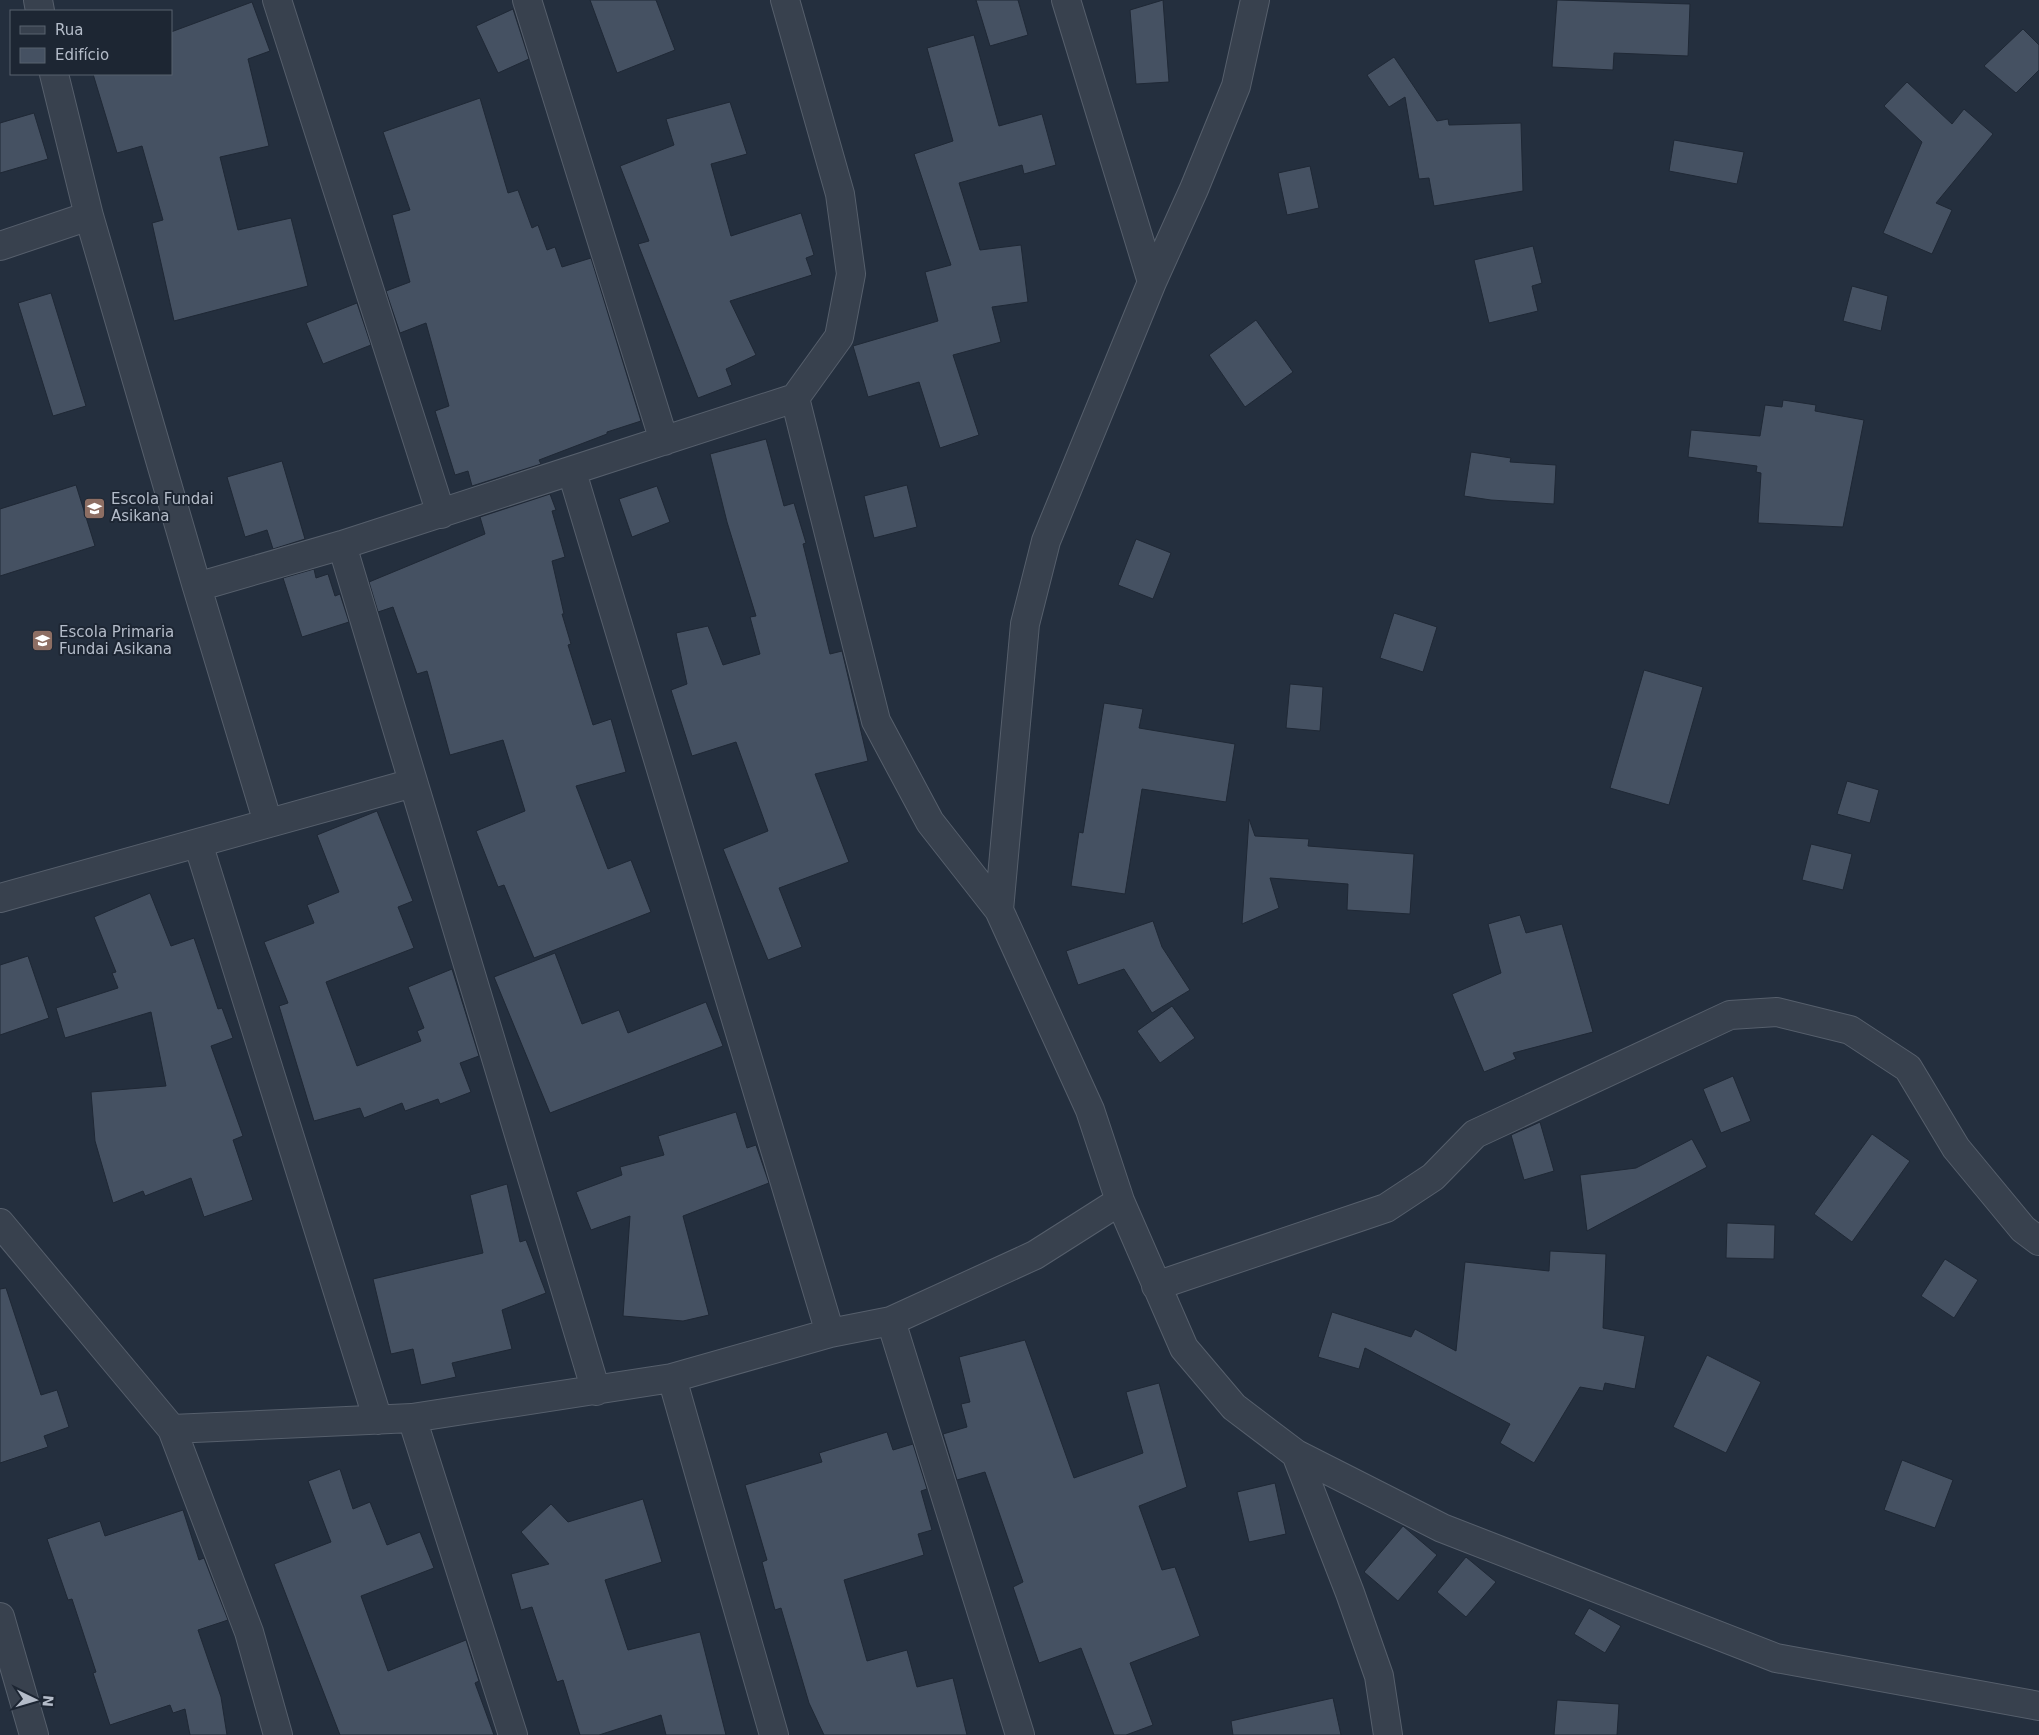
<svg xmlns="http://www.w3.org/2000/svg" width="2039" height="1735" font-family="'DejaVu Sans',sans-serif">
<style>
.building{fill:#455162;stroke:#1f2835}
.lines{fill:none;stroke-linecap:round;stroke-linejoin:round}
.minor-casing{stroke:#565f6c;stroke-width:30}
.minor{stroke:#38414e;stroke-width:28}
.labels{text-anchor:middle;dominant-baseline:central;stroke-width:4;stroke-linejoin:round;paint-order:stroke}
.poi-label{font-size:15px;fill:#b4bcc9;stroke:#1d2633;text-anchor:start}
</style>
<rect width="100%" height="100%" fill="#242f3e"/>
<path class="building" d="M 590,0 L 656,0 L 675,50 L 617,73 Z
M 976,0 L 1018,0 L 1028,35 L 990,46 Z
M 1163,0 L 1169,82 L 1136,84 L 1130,10 Z
M 1557,0 L 1690,4 L 1688,56 L 1614,53 L 1613,70 L 1552,67 Z
M 252,2 L 270,51 L 248,59 L 269,146 L 220,157 L 238,230 L 291,218 L 308,286 L 174,321 L 152,223 L 163,220 L 142,146 L 117,153 L 93,74 L 171,74 L 171,32 Z
M 513,9 L 529,59 L 498,73 L 476,26 Z
M 2023,29 L 2039,45 L 2039,70 L 2016,93 L 1984,66 Z
M 974,35 L 999,126 L 1042,114 L 1056,165 L 1024,174 L 1022,165 L 959,183 L 980,250 L 1021,245 L 1028,302 L 992,307 L 1001,342 L 953,355 L 979,435 L 940,448 L 919,382 L 868,397 L 853,346 L 938,321 L 925,272 L 951,265 L 914,154 L 953,141 L 927,48 Z
M 1394,57 L 1437,121 L 1448,119 L 1449,125 L 1521,123 L 1523,191 L 1434,206 L 1429,178 L 1419,179 L 1405,97 L 1389,107 L 1367,75 Z
M 1907,82 L 1952,124 L 1964,109 L 1993,134 L 1936,203 L 1952,210 L 1932,254 L 1883,233 L 1922,142 L 1884,106 Z
M 480,98 L 508,193 L 518,190 L 532,228 L 538,225 L 547,250 L 555,247 L 562,267 L 591,258 L 641,421 L 607,432 L 607,434 L 539,460 L 541,464 L 472,486 L 468,471 L 455,475 L 435,411 L 449,406 L 426,323 L 400,333 L 386,291 L 410,282 L 392,215 L 410,210 L 383,132 Z
M 730,102 L 747,154 L 711,164 L 731,236 L 801,213 L 814,255 L 806,258 L 812,275 L 730,301 L 756,355 L 726,369 L 732,385 L 698,398 L 638,244 L 649,241 L 620,166 L 674,145 L 666,119 Z
M 34,113 L 48,159 L 0,173 L 0,123 Z
M 1674,140 L 1744,152 L 1737,184 L 1669,171 Z
M 1310,166 L 1319,208 L 1287,215 L 1278,173 Z
M 1533,246 L 1542,283 L 1532,286 L 1538,311 L 1489,323 L 1474,260 Z
M 1852,286 L 1888,296 L 1881,331 L 1843,321 Z
M 51,293 L 86,406 L 53,416 L 18,303 Z
M 357,303 L 371,345 L 323,364 L 306,323 Z
M 1256,320 L 1293,372 L 1245,407 L 1209,355 Z
M 1783,400 L 1816,405 L 1815,411 L 1864,420 L 1843,527 L 1758,523 L 1761,473 L 1756,472 L 1757,466 L 1688,457 L 1691,430 L 1760,436 L 1765,405 L 1782,407 Z
M 766,439 L 784,506 L 794,503 L 806,543 L 803,544 L 830,654 L 842,651 L 868,761 L 815,774 L 849,862 L 779,888 L 802,947 L 768,960 L 723,849 L 768,831 L 736,742 L 692,756 L 671,690 L 687,684 L 676,633 L 708,626 L 723,665 L 760,654 L 750,617 L 756,616 L 727,522 L 710,454 Z
M 1471,452 L 1511,458 L 1510,462 L 1556,465 L 1554,504 L 1491,500 L 1464,496 Z
M 282,461 L 305,539 L 273,549 L 267,530 L 245,537 L 227,477 Z
M 76,485 L 95,546 L 0,576 L 0,509 Z
M 907,485 L 917,527 L 874,538 L 864,496 Z
M 657,486 L 670,522 L 632,537 L 619,499 Z
M 550,494 L 556,510 L 552,511 L 565,557 L 552,561 L 564,614 L 562,614 L 571,644 L 568,645 L 593,725 L 611,719 L 626,772 L 576,786 L 608,869 L 631,860 L 651,912 L 534,958 L 504,885 L 498,887 L 476,831 L 525,811 L 503,740 L 450,755 L 427,671 L 417,674 L 393,607 L 378,612 L 369,582 L 485,534 L 480,517 Z
M 1136,539 L 1171,553 L 1153,599 L 1118,585 Z
M 314,569 L 316,578 L 328,574 L 335,596 L 340,594 L 349,622 L 302,637 L 283,578 Z
M 1394,613 L 1437,627 L 1423,672 L 1380,658 Z
M 1644,670 L 1703,687 L 1669,805 L 1610,788 Z
M 1290,684 L 1323,687 L 1320,731 L 1286,728 Z
M 1104,703 L 1143,709 L 1139,728 L 1235,744 L 1226,802 L 1142,789 L 1125,894 L 1071,886 L 1079,832 L 1083,833 Z
M 1847,781 L 1879,790 L 1870,823 L 1837,814 Z
M 377,811 L 413,901 L 398,907 L 414,948 L 326,982 L 357,1066 L 421,1041 L 417,1031 L 424,1028 L 408,987 L 452,969 L 479,1056 L 460,1063 L 471,1092 L 440,1104 L 438,1099 L 405,1111 L 402,1103 L 364,1118 L 360,1108 L 314,1121 L 279,1006 L 288,1003 L 264,942 L 314,923 L 307,905 L 339,892 L 317,835 Z
M 1249,819 L 1255,836 L 1309,839 L 1308,846 L 1414,854 L 1410,914 L 1347,910 L 1348,884 L 1270,878 L 1279,908 L 1242,924 Z
M 1811,844 L 1852,854 L 1843,890 L 1802,880 Z
M 150,893 L 171,946 L 194,938 L 218,1009 L 222,1008 L 233,1038 L 211,1046 L 243,1136 L 233,1140 L 253,1200 L 204,1217 L 191,1178 L 145,1196 L 143,1191 L 113,1203 L 95,1141 L 91,1092 L 166,1086 L 151,1012 L 65,1038 L 56,1008 L 118,988 L 112,973 L 116,972 L 94,917 Z
M 1520,915 L 1526,933 L 1562,924 L 1593,1032 L 1513,1053 L 1516,1059 L 1484,1072 L 1452,994 L 1501,973 L 1488,924 Z
M 1153,921 L 1162,947 L 1190,990 L 1152,1013 L 1124,969 L 1078,985 L 1066,951 Z
M 555,953 L 582,1024 L 619,1010 L 628,1033 L 706,1002 L 723,1046 L 550,1113 L 494,977 Z
M 28,956 L 49,1018 L 0,1035 L 0,965 Z
M 1172,1006 L 1195,1038 L 1160,1063 L 1137,1031 Z
M 1733,1076 L 1751,1121 L 1721,1133 L 1703,1089 Z
M 736,1112 L 747,1148 L 756,1145 L 769,1183 L 683,1216 L 709,1315 L 683,1321 L 623,1316 L 630,1216 L 591,1230 L 576,1192 L 622,1175 L 620,1167 L 664,1155 L 658,1136 Z
M 1540,1122 L 1554,1171 L 1524,1180 L 1511,1135 Z
M 1872,1134 L 1910,1161 L 1852,1242 L 1814,1214 Z
M 1692,1139 L 1707,1167 L 1587,1231 L 1580,1175 L 1636,1168 Z
M 507,1184 L 520,1242 L 526,1240 L 546,1293 L 502,1310 L 512,1349 L 452,1363 L 456,1377 L 421,1385 L 413,1349 L 391,1354 L 373,1279 L 483,1253 L 470,1195 Z
M 1727,1223 L 1775,1225 L 1774,1259 L 1726,1258 Z
M 1550,1251 L 1606,1254 L 1603,1328 L 1645,1336 L 1635,1389 L 1605,1383 L 1603,1391 L 1580,1387 L 1534,1463 L 1500,1443 L 1510,1424 L 1365,1348 L 1359,1369 L 1318,1357 L 1332,1312 L 1411,1337 L 1415,1329 L 1456,1351 L 1465,1262 L 1549,1271 Z
M 1945,1259 L 1978,1280 L 1954,1318 L 1921,1296 Z
M 6,1288 L 41,1395 L 57,1390 L 69,1427 L 44,1436 L 48,1447 L 0,1463 L 0,1289 Z
M 1025,1340 L 1074,1478 L 1143,1453 L 1126,1392 L 1159,1383 L 1187,1487 L 1139,1506 L 1162,1570 L 1175,1567 L 1200,1636 L 1130,1663 L 1153,1725 L 1126,1735 L 1114,1735 L 1081,1648 L 1039,1663 L 1013,1587 L 1023,1582 L 985,1472 L 957,1480 L 943,1434 L 967,1427 L 961,1404 L 970,1402 L 959,1357 Z
M 1707,1355 L 1761,1382 L 1726,1453 L 1673,1427 Z
M 887,1432 L 893,1450 L 913,1444 L 927,1489 L 921,1491 L 932,1530 L 918,1534 L 924,1555 L 844,1580 L 867,1661 L 907,1650 L 917,1687 L 953,1678 L 967,1735 L 824,1735 L 809,1703 L 781,1608 L 775,1610 L 762,1562 L 767,1560 L 745,1485 L 822,1462 L 819,1453 Z
M 1902,1460 L 1953,1480 L 1935,1528 L 1884,1510 Z
M 340,1469 L 353,1509 L 370,1502 L 387,1545 L 420,1532 L 434,1568 L 361,1596 L 388,1671 L 466,1640 L 479,1681 L 475,1683 L 494,1735 L 340,1735 L 274,1564 L 331,1542 L 308,1481 Z
M 1275,1483 L 1286,1534 L 1249,1542 L 1237,1492 Z
M 643,1499 L 662,1562 L 605,1580 L 628,1650 L 700,1632 L 726,1735 L 666,1735 L 661,1715 L 599,1735 L 580,1735 L 563,1680 L 557,1682 L 532,1607 L 521,1610 L 511,1574 L 549,1564 L 521,1532 L 551,1504 L 568,1522 Z
M 183,1510 L 199,1560 L 204,1558 L 228,1620 L 198,1630 L 221,1697 L 227,1735 L 190,1735 L 185,1709 L 173,1713 L 170,1705 L 110,1725 L 93,1673 L 96,1672 L 72,1599 L 68,1600 L 47,1539 L 100,1521 L 105,1536 Z
M 1403,1526 L 1437,1555 L 1398,1601 L 1364,1572 Z
M 1466,1557 L 1496,1582 L 1466,1617 L 1437,1592 Z
M 1589,1608 L 1621,1626 L 1605,1653 L 1574,1634 Z
M 1333,1698 L 1341,1735 L 1233,1735 L 1231,1721 Z
M 1557,1700 L 1619,1704 L 1617,1735 L 1554,1735 Z"/>
<g class="lines">
<defs>
<path id="minor" d="M 38,0 L 40,11
M 277,0 L 441,514
M 527,0 L 664,441
M 1066,0 L 1152,282
M 1255,0 L 1236,86 L 1194,189 L 1152,282 L 1046,541 L 1025,624 L 999,910 L 1090,1110 L 1120,1201 L 1184,1348 L 1234,1407 L 1296,1454 L 1442,1528 L 1776,1658 L 2039,1706
M 54,74 L 89,216
M 0,246 L 89,216 L 197,587 L 342,545 L 795,398 L 839,337 L 851,274 L 840,194 L 785,0
M 795,398 L 876,721 L 930,822 L 999,910
M 572,472 L 830,1333
M 342,545 L 596,1391
M 197,587 L 268,823
M 198,843 L 378,1420
M 0,898 L 413,783
M 0,1223 L 172,1429 L 249,1632 L 278,1735
M 1156,1286 L 1386,1208 L 1433,1177 L 1475,1134 L 1730,1015 L 1777,1012 L 1850,1030 L 1908,1068 L 1956,1148 L 2023,1229 L 2039,1241
M 891,1321 L 1020,1735
M 672,1378 L 774,1735
M 412,1418 L 513,1735
M 172,1429 L 412,1418 L 672,1378 L 830,1333 L 891,1321 L 1035,1255 L 1120,1201
M 1296,1454 L 1350,1593 L 1379,1676 L 1388,1735
M 0,1617 L 34,1735"/>
</defs>
<use href="#minor" class="minor-casing"/>
<use href="#minor" class="minor"/>
</g>
<defs>
<symbol id="school-square" viewBox="-11 -11 22 22"><rect x="-9" y="-9" width="18" height="18" rx="4" fill="#8d6e63" stroke="#1d2633"/><path d="M0-5L7-2L0 1L-7-2ZM-4 1L0 2.5L4 1V4Q0 6-4 4Z" fill="#fff"/></symbol>
</defs>
<g fill-rule="evenodd">
<use href="#school-square" x="82" y="496" width="25" height="25"/>
<use href="#school-square" x="30" y="628" width="25" height="25"/>
</g>
<g class="labels">
<g class="poi-label">
<text x="111" y="499">Escola Fundai<tspan x="111" dy="17">Asikana</tspan></text>
<text x="59" y="632">Escola Primaria<tspan x="59" dy="17">Fundai Asikana</tspan></text>
</g>
</g>
<rect x="10" y="10" width="162" height="65" fill="#1d2633" stroke="#59626f"/>
<rect x="20" y="26" width="25" height="8" fill="#38414e" stroke="#59626f"/>
<text x="55" y="35" font-size="15" fill="#b4bcc9">Rua</text>
<rect x="20" y="48" width="25" height="15" fill="#455162" stroke="#59626f"/>
<text x="55" y="60" font-size="15" fill="#b4bcc9">Edifício</text>
<g transform="translate(35 1700) rotate(95)" stroke="#1d2633" stroke-width="4" paint-order="stroke">
<path d="M0-4L9 19L0 12L-9 19Z" fill="#b4bcc9"/>
<text y="-8" font-size="14" font-weight="bold" text-anchor="middle" fill="#b4bcc9">N</text>
</g>
</svg>
